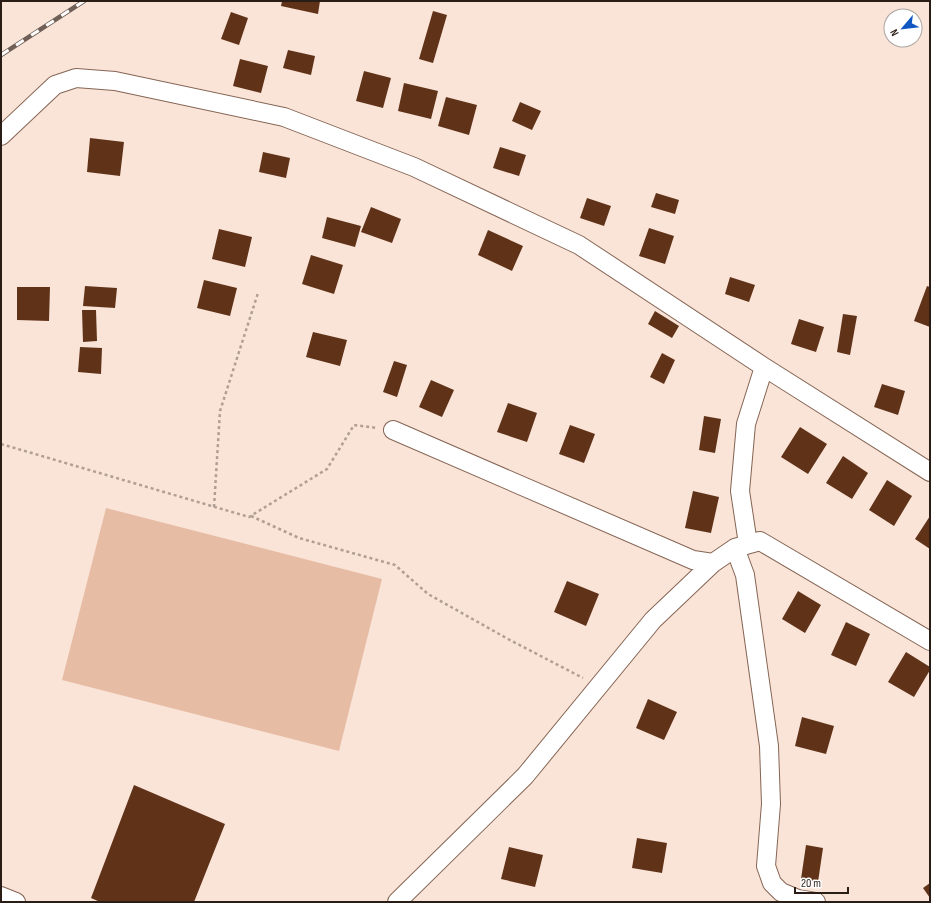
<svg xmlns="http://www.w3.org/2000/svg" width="931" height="903" font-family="'Sofia Sans Condensed',sans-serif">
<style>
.park{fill:#e7bca5}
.building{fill:#603319}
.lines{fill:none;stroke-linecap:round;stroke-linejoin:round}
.street-casing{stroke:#856554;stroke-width:20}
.path{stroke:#b19e94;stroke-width:2.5;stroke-dasharray:3 3;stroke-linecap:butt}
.street{stroke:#fff;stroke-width:18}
.rail-casing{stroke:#6f5f56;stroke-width:4.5}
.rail{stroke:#fff;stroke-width:3;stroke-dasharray:9;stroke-linecap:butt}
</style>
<rect width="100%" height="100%" fill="#fae4d8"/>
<path class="park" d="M 106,508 L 382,579 L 339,751 L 62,680 Z"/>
<path class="building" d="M 282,1 L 320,1 L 318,14 L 281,6 Z
M 433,11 L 447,15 L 433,63 L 419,59 Z
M 231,12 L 248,18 L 239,45 L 221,39 Z
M 288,50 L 315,56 L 311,75 L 283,68 Z
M 240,59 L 268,66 L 261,93 L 233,86 Z
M 364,71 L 391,78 L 383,108 L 356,101 Z
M 404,83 L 438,91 L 431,119 L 398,111 Z
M 446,97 L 477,105 L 469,135 L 438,126 Z
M 520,102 L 541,111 L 532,130 L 512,121 Z
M 90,138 L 124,142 L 120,176 L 87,172 Z
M 500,147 L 526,155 L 519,176 L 493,168 Z
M 263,152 L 290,158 L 286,178 L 259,172 Z
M 656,193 L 679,200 L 675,214 L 651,207 Z
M 587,198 L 611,206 L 604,226 L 580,218 Z
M 371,207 L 401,219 L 392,243 L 361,232 Z
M 327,217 L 361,226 L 355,247 L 322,238 Z
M 649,228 L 674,236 L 665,264 L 639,256 Z
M 219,229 L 252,237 L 245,267 L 212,259 Z
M 488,230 L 523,246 L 512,271 L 478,255 Z
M 311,255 L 343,265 L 334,294 L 302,284 Z
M 730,277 L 755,285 L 749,302 L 725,294 Z
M 204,280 L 237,288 L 230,316 L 197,308 Z
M 85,286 L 117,288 L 115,308 L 83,306 Z
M 927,286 L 930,287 L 930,327 L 914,321 Z
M 17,287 L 50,287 L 49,321 L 17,320 Z
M 82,310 L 96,310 L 97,341 L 83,342 Z
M 655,311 L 679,326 L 672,338 L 648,324 Z
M 843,314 L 857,316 L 850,355 L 837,352 Z
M 799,319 L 824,327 L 816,352 L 791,344 Z
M 313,332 L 347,340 L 340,366 L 306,357 Z
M 80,347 L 102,348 L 101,374 L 78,372 Z
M 662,353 L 675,360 L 664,384 L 650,377 Z
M 394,361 L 407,365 L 397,397 L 383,392 Z
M 431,380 L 454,390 L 442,417 L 419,407 Z
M 882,384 L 905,391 L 898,415 L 874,407 Z
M 508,403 L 537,413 L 527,442 L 497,432 Z
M 704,416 L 721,419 L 715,453 L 699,450 Z
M 570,425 L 595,434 L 584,463 L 559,454 Z
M 800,427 L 827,444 L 808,474 L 781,457 Z
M 843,456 L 868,473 L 852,499 L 826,483 Z
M 887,480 L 912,496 L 894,526 L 869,510 Z
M 693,491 L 719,497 L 711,533 L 685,528 Z
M 930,516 L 930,549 L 915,539 Z
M 567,581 L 599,594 L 586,626 L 554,612 Z
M 798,591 L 821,605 L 805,633 L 782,619 Z
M 846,622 L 870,634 L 856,666 L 831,655 Z
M 906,652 L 930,667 L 930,670 L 914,697 L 888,682 Z
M 648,699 L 677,712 L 664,740 L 636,728 Z
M 802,717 L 834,726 L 826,754 L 795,746 Z
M 134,785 L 225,824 L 194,902 L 100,902 L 91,898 Z
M 637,838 L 667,843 L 662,873 L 632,868 Z
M 806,845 L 823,848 L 818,882 L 801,879 Z
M 509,847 L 543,855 L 535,887 L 501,879 Z
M 930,883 L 930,898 L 923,888 Z"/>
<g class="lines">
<defs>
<path id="street" d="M 1,136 L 55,85 L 76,78 L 115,81 L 284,117 L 414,167 L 579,245 L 764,367 L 930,472
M 393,430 L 693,560 L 713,563
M 748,544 L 740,491 L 746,424 L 764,367
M 735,548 L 745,575 L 769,746 L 771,804 L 766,866 L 772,883 L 781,892 L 798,899 L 816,902
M 1,896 L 16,902
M 397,902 L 525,776 L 653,620 L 713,563 L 735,548 L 760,541 L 930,641"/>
</defs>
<use href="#street" class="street-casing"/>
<path class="path" d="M 1,444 L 249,517 L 327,469 L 354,425 L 377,428
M 214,507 L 220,411 L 258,293
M 251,516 L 299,538 L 395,565 L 428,594 L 508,639 L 583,678"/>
<use href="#street" class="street"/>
<defs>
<path id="rail" d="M 1,55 L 84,1"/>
</defs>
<use href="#rail" class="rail-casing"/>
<use href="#rail" class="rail"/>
</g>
<rect width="931" height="903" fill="none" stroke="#2a1d16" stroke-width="4"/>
<g transform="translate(903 28) rotate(242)"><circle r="19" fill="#ffffff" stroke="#aaa5a2"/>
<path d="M0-3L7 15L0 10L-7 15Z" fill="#1157c2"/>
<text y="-6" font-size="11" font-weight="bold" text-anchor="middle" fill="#2a1d16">N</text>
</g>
<path d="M795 887v6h53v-6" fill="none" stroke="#2a1d16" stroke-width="2"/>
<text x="801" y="887" font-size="12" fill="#2a1d16" stroke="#ffffff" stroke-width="3" paint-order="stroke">20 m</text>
</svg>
